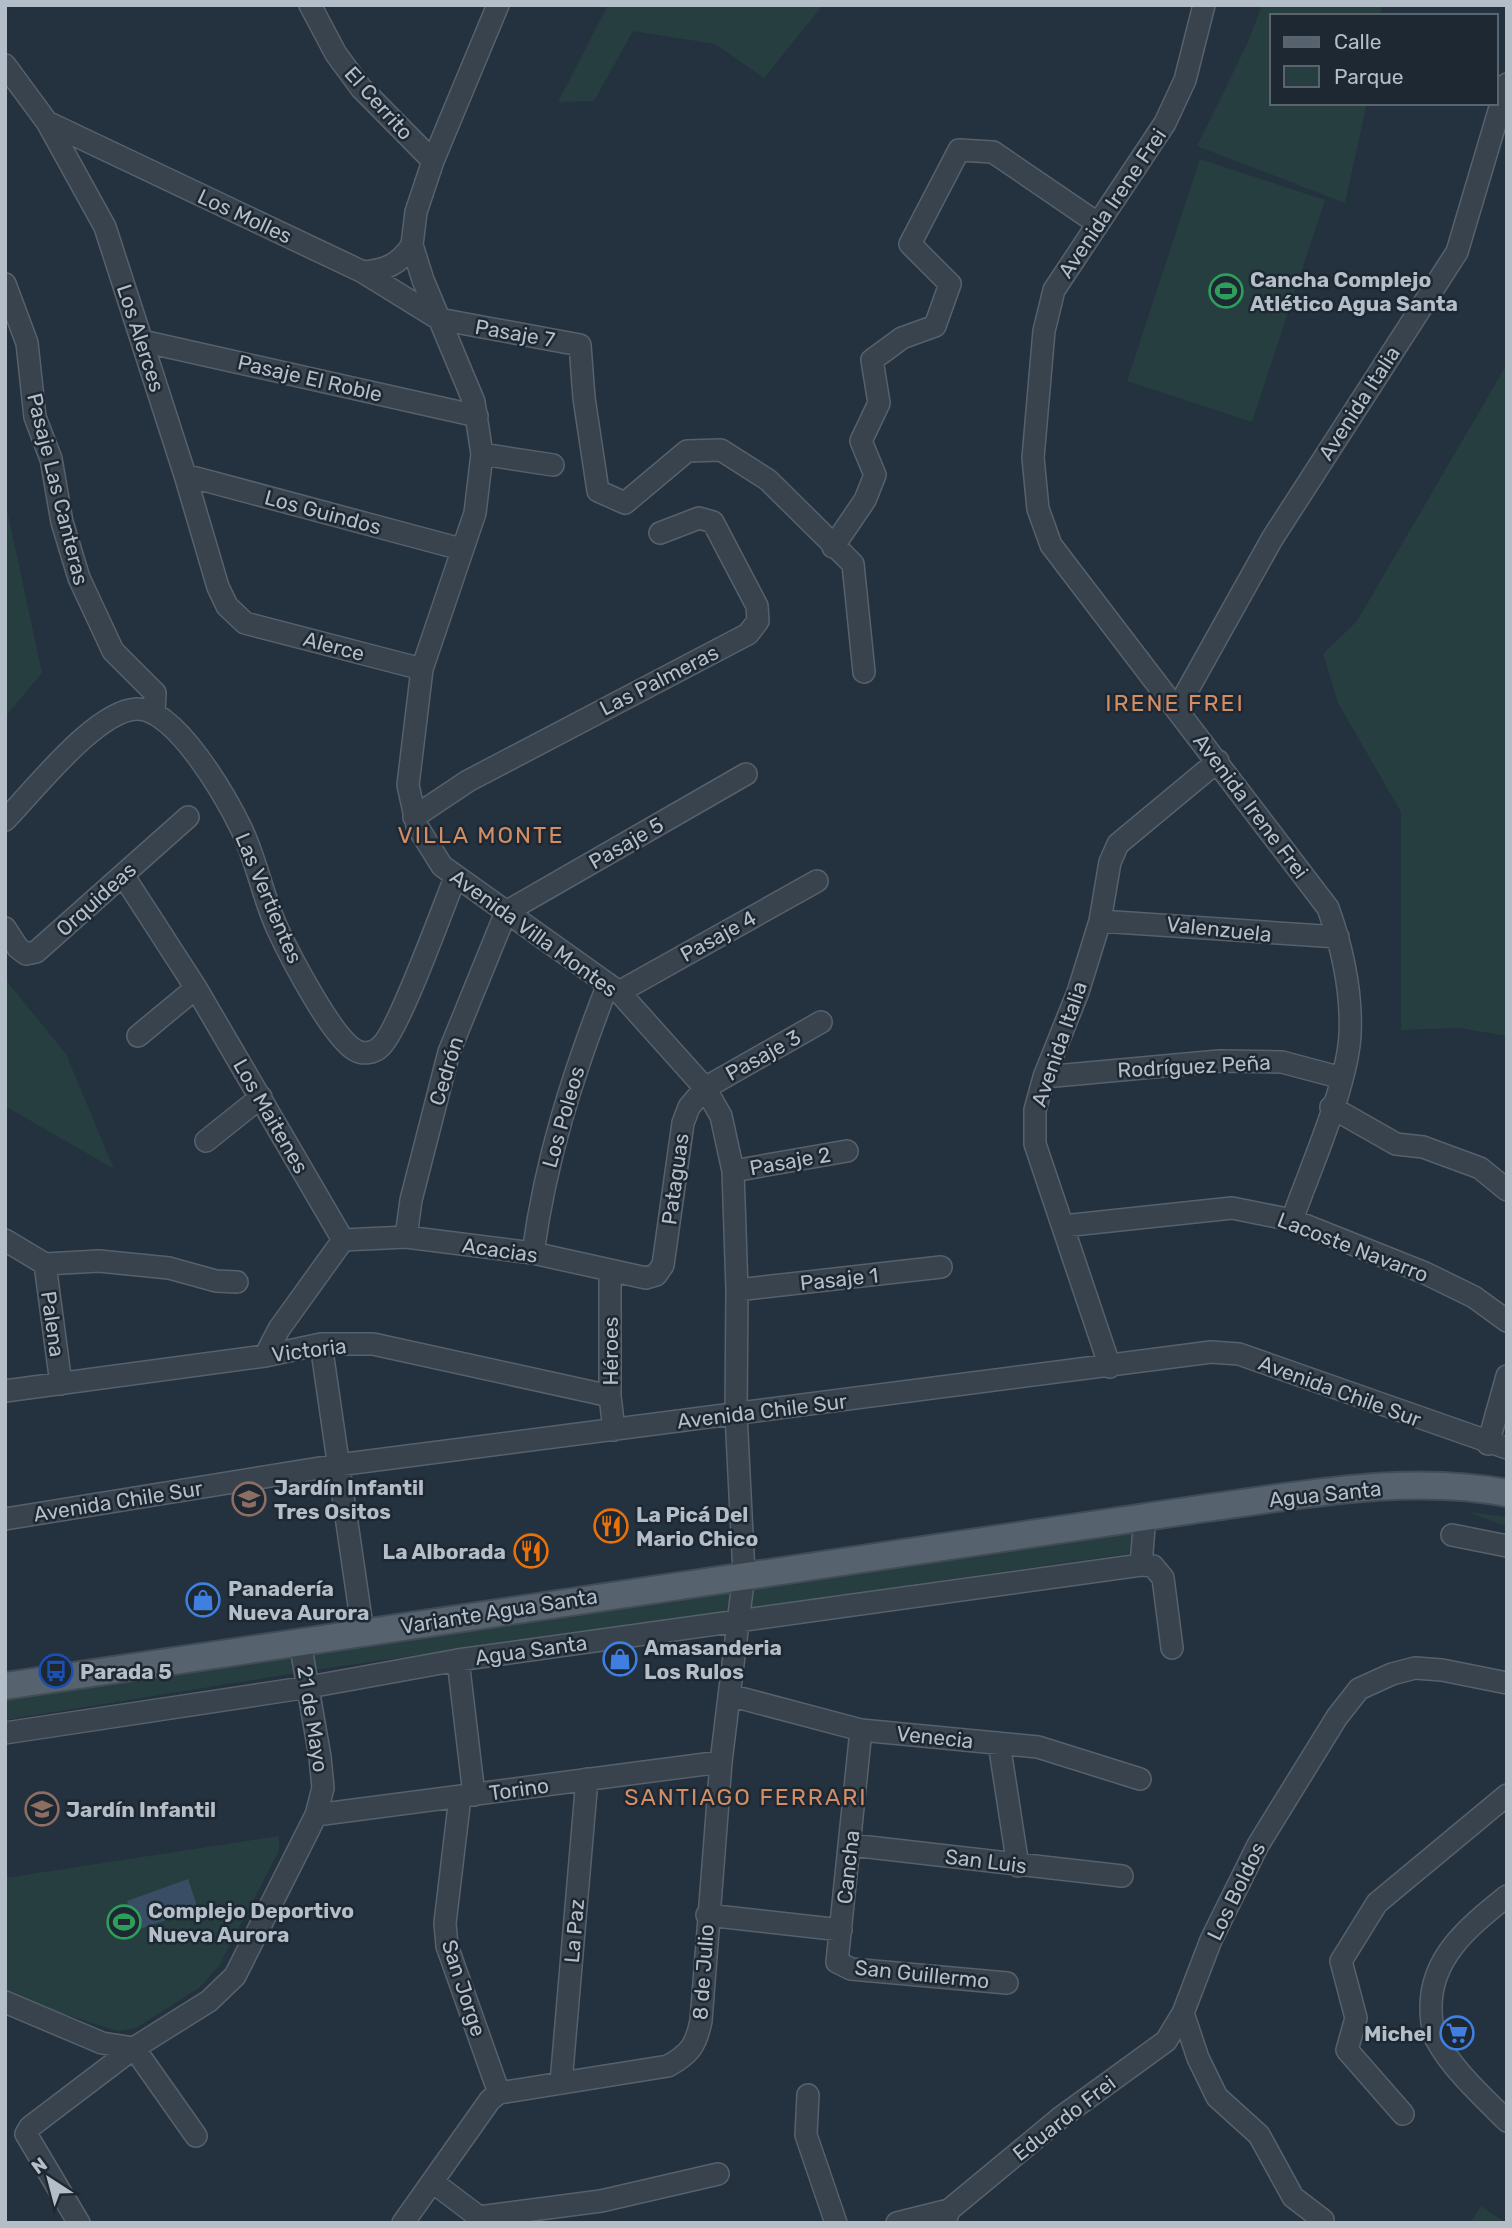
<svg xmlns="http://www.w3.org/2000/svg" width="1512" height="2228" font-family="Rubik,sans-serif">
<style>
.green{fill:#263e3f}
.water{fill:#394e65}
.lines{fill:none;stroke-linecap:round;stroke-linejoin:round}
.minor-casing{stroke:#56616c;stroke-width:24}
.major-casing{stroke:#414c57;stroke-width:30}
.minor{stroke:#38434e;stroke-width:21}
.major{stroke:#56626e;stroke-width:26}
.labels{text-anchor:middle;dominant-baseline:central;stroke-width:5;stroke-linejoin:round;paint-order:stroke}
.street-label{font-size:21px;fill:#b4bec9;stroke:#1d2833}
.poi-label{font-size:21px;font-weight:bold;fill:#b4bec9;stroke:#1d2833;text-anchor:start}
.neighbourhood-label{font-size:23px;letter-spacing:2px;fill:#d38d65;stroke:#1d2833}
</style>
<rect width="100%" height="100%" fill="#24313e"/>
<path class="green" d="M 608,5 L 823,5 L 764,78 L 715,44 L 633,31 L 594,101 L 558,102 Z
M 1262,5 L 1381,5 L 1381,16 L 1272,16 L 1272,103 L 1367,103 L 1345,203 L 1197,146 L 1248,42 Z
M 1200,159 L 1325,200 L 1252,422 L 1127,381 Z
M 1507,364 L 1507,1036 L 1459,1028 L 1401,1030 L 1401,812 L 1338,703 L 1323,654 L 1357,621 Z
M 5,500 L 42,673 L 5,717 Z
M 5,979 L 66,1054 L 114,1169 L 5,1106 Z
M 1468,1512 L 1507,1517 L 1507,1527 Z
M 1150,1514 L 1141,1552 L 314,1670 L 5,1720 L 5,1690 Z
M 279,1836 L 279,1851 L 219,1966 L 199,1988 L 136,2028 L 117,2031 L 5,1995 L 5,1878 Z
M 1481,2206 L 1506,2223 L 1470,2223 Z"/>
<path class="water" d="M 188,1879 L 198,1909 L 137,1930 L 127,1901 Z"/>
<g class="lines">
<defs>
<path id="minor" d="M 310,5 L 336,54 L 361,88 L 433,161
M 1204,5 L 1185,80 L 1165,123 L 1054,290 L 1044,331 L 1033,458 L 1038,509 L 1051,545 L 1328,908 C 1342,947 1352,993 1350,1035 C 1347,1087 1310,1169 1292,1220
M 5,65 L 47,122 L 105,227 L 185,475 L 218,587 L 227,606 L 245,623 L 422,669
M 47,122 L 363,272 L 439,319 L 580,345 L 584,398 L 598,491 L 625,503 L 687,451 L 721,450 L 768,480 L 853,564 L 864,672
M 363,272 C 385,270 399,265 412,245
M 5,284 L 27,343 L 35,417 L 51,459 L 62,522 L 79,578 L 113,651 L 155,693 L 154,714
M 142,341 L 477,416
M 482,454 L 553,465
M 185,475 L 461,549
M 833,547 L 865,500 L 875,475 L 861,441 L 879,403 L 872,360 L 902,338 L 935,326 L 950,284 L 910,244 L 959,150 L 993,152 L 1097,223
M 1177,709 L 1272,539 L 1457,252 L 1507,84
M 414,817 L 468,781 L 748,634 L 758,621 L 757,606 L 713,522 L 699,518 L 660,533
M 5,820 C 34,791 96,710 137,709 C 176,708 227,799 242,830 C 257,862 263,898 278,930 C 290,956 332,1037 355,1050 C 363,1055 374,1053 380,1047 C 398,1033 443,907 455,878
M 123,875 L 196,988 L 343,1240
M 1100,921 L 1338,937
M 5,928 L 18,948 L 26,954 L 36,952 L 188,817
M 619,992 L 817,881
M 138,1036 L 196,988
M 1044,1077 L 1219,1061 L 1282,1062 L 1342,1078
M 1331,1107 L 1396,1144 L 1423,1147 L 1480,1168 L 1507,1190
M 206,1141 L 261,1097
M 733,1171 L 847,1151
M 1063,1226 L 1232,1208 L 1292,1220 L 1425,1273 L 1474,1297 L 1507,1321
M 406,1237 L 411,1200 L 449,1052 L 506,912 L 746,774
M 5,1240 L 45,1264 L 99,1261 L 169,1268 L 216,1281 L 237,1282
M 343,1240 L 406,1237 L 533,1253 L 646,1278 L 656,1275 L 663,1265 L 683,1123 L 689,1107 L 705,1088 L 821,1022
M 533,1253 C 546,1157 573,1074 608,984
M 45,1264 L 61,1384
M 610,1272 L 610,1396 L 614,1430
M 737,1290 L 941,1267
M 321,1344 L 363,1633
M 265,1356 L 279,1329 L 343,1240
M 1110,1367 L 1035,1144 L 1035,1110 L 1044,1077 L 1078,992 L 1100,921 L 1110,862 L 1118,844 L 1218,761
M 5,1391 L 265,1356 L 321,1344 L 373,1344 L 610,1396
M 1488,1444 L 1507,1376
M 5,1519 L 338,1465 L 1211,1352 L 1239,1354 L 1507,1448
M 1452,1535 L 1507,1546
M 1141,1565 L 1145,1516
M 458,1660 L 474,1795
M 729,1695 L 861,1730 L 1038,1747 L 1140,1779
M 861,1730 L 837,1962 L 851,1969 L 1007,1983
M 5,1733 L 309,1687 L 458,1660 L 1141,1565 L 1153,1566 L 1163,1578 L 1172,1648
M 999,1743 L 1018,1866
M 460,1797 L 445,1923 L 447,1946 L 499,2093
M 316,1815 L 721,1762
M 851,1845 L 1122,1876
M 1507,1896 C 1470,1926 1431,1956 1431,2007 C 1431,2017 1432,2029 1436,2039 C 1452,2069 1483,2097 1507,2121
M 707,1915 L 841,1930
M 5,2002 L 102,2043 L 134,2048 L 209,2001 L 235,1976 L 316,1815 L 323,1788 L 320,1757 L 300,1642
M 561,2083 L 587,1779
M 808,2095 L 806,2135 L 836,2223
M 1403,2114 L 1347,2050 L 1356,2018 L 1341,1961 L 1377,1903 L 1507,1795
M 434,2183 L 479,2217 L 601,2201 L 718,2174
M 1323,2220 L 1293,2197 L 1259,2135 L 1217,2097 L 1198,2058 L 1183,2013 L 1211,1940 L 1258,1845 L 1337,1717 L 1359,1689 L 1392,1674 L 1415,1668 L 1442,1670 L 1507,1683
M 79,2223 L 26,2134 L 30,2127 L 134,2048 L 196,2136
M 403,2223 L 490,2100 L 499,2093 L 668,2066 C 690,2054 696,2045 701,2021 L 721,1762 L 744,1574 L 736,1414 L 737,1290 L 733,1171 L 721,1116 L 705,1088 L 619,992 L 442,866 L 417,826 L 408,785 L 422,669 L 475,513 L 482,454 L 474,402 L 423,280 L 412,245 L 416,212 L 433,161 L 498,5
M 897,2223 L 949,2210
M 945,2223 L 949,2210 L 1060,2118 L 1166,2041 L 1183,2013"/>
<path id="major" d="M 5,1686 L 1206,1508 C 1303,1495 1408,1474 1507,1493"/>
</defs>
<use href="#minor" class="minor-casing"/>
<use href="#major" class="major-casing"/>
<use href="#minor" class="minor"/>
<use href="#major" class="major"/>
</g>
<defs>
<symbol id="stadium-ring" viewBox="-11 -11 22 22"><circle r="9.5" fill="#1d2833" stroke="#2e9e5b" stroke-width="1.5"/><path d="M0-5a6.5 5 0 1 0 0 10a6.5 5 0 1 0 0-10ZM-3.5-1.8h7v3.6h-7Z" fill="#2e9e5b"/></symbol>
<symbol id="school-ring" viewBox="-11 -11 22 22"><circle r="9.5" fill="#1d2833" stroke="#8d6e63" stroke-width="1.5"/><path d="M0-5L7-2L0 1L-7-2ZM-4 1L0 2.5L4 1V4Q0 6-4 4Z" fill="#8d6e63"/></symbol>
<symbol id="restaurant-ring" viewBox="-11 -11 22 22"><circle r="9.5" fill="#1d2833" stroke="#e8710a" stroke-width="1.5"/><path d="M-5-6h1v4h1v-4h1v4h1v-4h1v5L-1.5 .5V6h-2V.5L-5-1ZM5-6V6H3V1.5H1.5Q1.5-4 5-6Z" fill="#e8710a"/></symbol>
<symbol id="shop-ring" viewBox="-11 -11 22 22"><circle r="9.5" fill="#1d2833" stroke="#3f7fe0" stroke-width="1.5"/><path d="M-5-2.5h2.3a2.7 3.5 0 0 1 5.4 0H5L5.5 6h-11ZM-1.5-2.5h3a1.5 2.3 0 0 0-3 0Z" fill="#3f7fe0"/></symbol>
<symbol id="bus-ring" viewBox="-11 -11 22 22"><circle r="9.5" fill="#1d2833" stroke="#1a4fb4" stroke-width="1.5"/><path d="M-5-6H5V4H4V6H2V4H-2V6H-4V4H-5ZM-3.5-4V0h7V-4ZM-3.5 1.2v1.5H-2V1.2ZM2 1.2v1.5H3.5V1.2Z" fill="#1a4fb4"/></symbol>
<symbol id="supermarket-ring" viewBox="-11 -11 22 22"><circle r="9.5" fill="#1d2833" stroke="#3f7fe0" stroke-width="1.5"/><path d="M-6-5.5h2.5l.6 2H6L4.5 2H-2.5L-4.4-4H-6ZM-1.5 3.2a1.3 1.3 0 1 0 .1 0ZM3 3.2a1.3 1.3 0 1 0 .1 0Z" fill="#3f7fe0"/></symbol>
</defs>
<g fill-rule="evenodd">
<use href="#stadium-ring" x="1207" y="272" width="38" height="38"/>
<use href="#school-ring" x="230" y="1480" width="38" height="38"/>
<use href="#restaurant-ring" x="592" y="1507" width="38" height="38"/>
<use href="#restaurant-ring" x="512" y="1532" width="38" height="38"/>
<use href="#shop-ring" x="184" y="1581" width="38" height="38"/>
<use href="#shop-ring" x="601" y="1640" width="38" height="38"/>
<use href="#bus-ring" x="37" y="1652" width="38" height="38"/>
<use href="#school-ring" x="23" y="1790" width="38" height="38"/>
<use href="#stadium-ring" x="105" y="1903" width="38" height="38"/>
<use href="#supermarket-ring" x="1438" y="2014" width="38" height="38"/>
</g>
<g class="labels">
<g class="street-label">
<text transform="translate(379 103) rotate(48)">El Cerrito</text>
<text transform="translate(1112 203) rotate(-56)">Avenida Irene Frei</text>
<text transform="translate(245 216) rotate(25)">Los Molles</text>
<text transform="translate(515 333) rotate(10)">Pasaje 7</text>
<text transform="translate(141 338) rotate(72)">Los Alerces</text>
<text transform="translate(310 378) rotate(13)">Pasaje El Roble</text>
<text transform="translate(1359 403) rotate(-57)">Avenida Italia</text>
<text transform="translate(58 489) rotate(76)">Pasaje Las Canteras</text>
<text transform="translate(323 512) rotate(15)">Los Guindos</text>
<text transform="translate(334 646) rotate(15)">Alerce</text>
<text transform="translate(659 680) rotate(-27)">Las Palmeras</text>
<text transform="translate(1251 806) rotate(53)">Avenida Irene Frei</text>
<text transform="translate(626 843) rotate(-30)">Pasaje 5</text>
<text transform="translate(269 898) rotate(67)">Las Vertientes</text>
<text transform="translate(96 899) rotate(-42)">Orquideas</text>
<text transform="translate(1219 929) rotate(6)">Valenzuela</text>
<text transform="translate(534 933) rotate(36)">Avenida Villa Montes</text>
<text transform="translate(718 936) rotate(-29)">Pasaje 4</text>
<text transform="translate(1059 1044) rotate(-71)">Avenida Italia</text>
<text transform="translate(763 1055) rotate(-29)">Pasaje 3</text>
<text transform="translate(1194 1066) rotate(-3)">Rodríguez Peña</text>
<text transform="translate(446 1071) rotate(-73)">Cedrón</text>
<text transform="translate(271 1116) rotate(60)">Los Maitenes</text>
<text transform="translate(563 1117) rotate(-74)">Los Poleos</text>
<text transform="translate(790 1161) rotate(-10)">Pasaje 2</text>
<text transform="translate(675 1179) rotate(-82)">Pataguas</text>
<text transform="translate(1353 1247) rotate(21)">Lacoste Navarro</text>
<text transform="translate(500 1250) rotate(8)">Acacias</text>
<text transform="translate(839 1279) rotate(-6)">Pasaje 1</text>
<text transform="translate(53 1324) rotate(82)">Palena</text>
<text transform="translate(309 1350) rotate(-7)">Victoria</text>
<text transform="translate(610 1351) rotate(-90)">Héroes</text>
<text transform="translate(1340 1391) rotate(20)">Avenida Chile Sur</text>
<text transform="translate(762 1411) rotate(-7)">Avenida Chile Sur</text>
<text transform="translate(1325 1494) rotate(-6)">Agua Santa</text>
<text transform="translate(118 1501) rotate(-9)">Avenida Chile Sur</text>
<text transform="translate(499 1611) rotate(-9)">Variante Agua Santa</text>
<text transform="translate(531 1650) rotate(-8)">Agua Santa</text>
<text transform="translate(313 1719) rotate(81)">21 de Mayo</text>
<text transform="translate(935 1737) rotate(6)">Venecia</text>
<text transform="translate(519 1789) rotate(-8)">Torino</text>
<text transform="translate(986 1861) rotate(7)">San Luis</text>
<text transform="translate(848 1867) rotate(-84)">Cancha</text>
<text transform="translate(1236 1891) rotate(-64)">Los Boldos</text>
<text transform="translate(574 1931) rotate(-85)">La Paz</text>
<text transform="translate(703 1972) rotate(-86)">8 de Julio</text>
<text transform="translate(922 1974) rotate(6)">San Guillermo</text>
<text transform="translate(464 1988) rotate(72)">San Jorge</text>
<text transform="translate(1064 2118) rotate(-38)">Eduardo Frei</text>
</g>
<g class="poi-label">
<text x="1250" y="279">Cancha Complejo<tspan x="1250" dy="24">Atlético Agua Santa</tspan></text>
<text x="274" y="1487">Jardín Infantil<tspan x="274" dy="24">Tres Ositos</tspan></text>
<text x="636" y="1514">La Picá Del<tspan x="636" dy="24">Mario Chico</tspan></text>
<text x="506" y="1551" text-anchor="end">La Alborada</text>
<text x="228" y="1588">Panadería<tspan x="228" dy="24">Nueva Aurora</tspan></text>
<text x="644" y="1647">Amasanderia<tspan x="644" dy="24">Los Rulos</tspan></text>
<text x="80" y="1671">Parada 5</text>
<text x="66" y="1809">Jardín Infantil</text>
<text x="148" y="1910">Complejo Deportivo<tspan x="148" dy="24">Nueva Aurora</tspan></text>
<text x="1432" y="2033" text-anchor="end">Michel</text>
</g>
<g class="neighbourhood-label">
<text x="1175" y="703">IRENE FREI</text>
<text x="481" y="835">VILLA MONTE</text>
<text x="746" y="1797">SANTIAGO FERRARI</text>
</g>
</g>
<rect width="1512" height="2228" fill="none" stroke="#b4bec9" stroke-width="14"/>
<rect x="1270" y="14" width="228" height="91" fill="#1d2833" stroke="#59646f" stroke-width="2"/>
<rect x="1284" y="37" width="35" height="10" fill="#56626e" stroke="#59646f" stroke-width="2"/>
<text x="1334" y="49" font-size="21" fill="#b4bec9">Calle</text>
<rect x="1284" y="66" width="35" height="21" fill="#263e3f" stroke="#59646f" stroke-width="2"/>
<text x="1334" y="84" font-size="21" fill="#b4bec9">Parque</text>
<g transform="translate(49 2179) rotate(324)" stroke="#1d2833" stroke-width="5" paint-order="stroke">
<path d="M0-5L12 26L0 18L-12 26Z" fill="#b4bec9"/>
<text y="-10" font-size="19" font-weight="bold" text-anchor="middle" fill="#b4bec9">N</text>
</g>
</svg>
